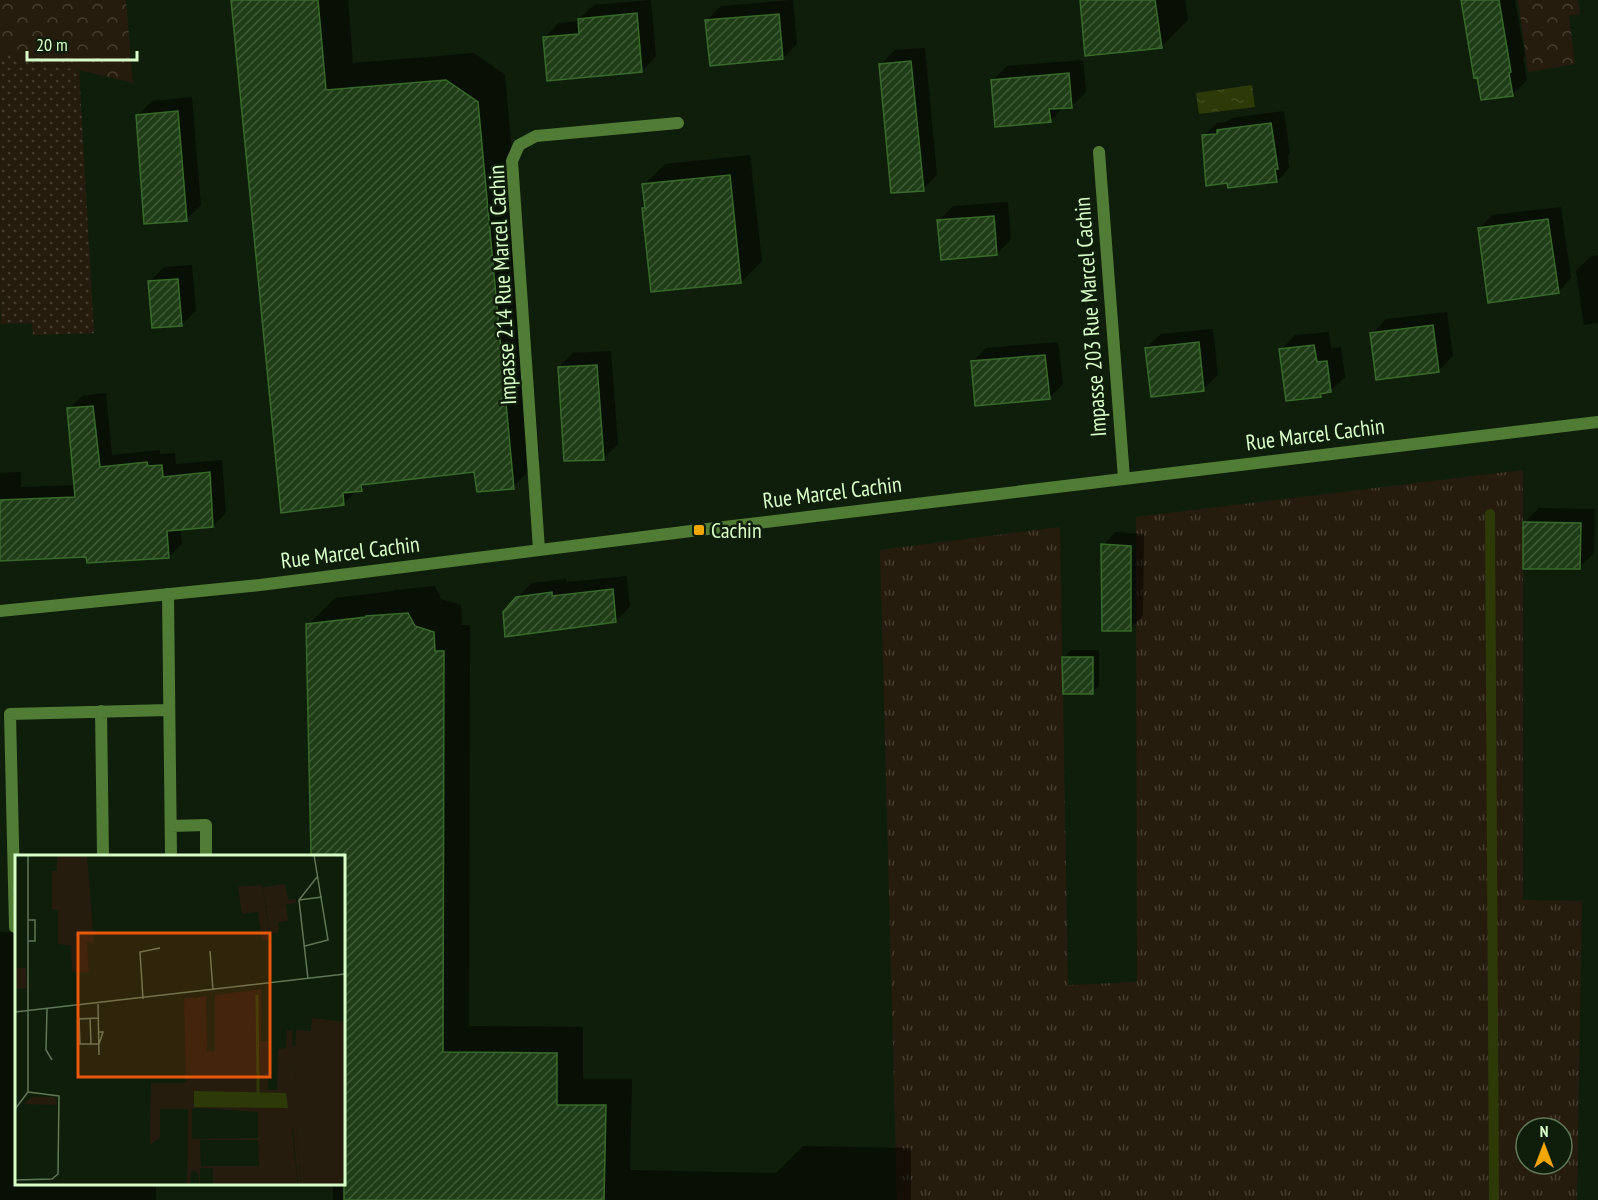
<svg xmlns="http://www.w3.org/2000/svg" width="1598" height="1200" font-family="'PT Sans Narrow',sans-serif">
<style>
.grass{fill:url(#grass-tufts);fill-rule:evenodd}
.forest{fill:url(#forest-crowns)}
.garden{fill:url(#garden-dots)}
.water{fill:url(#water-ripples)}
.shadow{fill:#0007}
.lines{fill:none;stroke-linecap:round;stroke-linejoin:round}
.stream{stroke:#2e3908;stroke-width:10}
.building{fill:url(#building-hatch);stroke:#376a29;stroke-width:1.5}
.service{stroke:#507c35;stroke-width:12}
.minor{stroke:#507c35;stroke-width:12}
.tertiary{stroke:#507c35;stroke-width:12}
.poi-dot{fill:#f2a700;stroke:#0f1d0b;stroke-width:2}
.labels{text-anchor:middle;stroke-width:5;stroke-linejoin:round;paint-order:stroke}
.street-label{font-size:22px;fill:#d7ffc7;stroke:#0f1d0b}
.poi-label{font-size:22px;fill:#d7ffc7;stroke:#0f1d0b;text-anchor:start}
.inset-river{fill:none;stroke:#2e3908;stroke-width:3}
.inset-road{fill:none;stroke:#5f7756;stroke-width:1.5}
.view{fill:#e8590c;fill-opacity:0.15;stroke:#e8590c;stroke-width:3}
.inset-edge{fill:none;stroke:#d7ffc7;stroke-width:3}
</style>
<defs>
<pattern id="grass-tufts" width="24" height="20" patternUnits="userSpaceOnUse" patternTransform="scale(1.5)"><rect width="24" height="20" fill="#261c0e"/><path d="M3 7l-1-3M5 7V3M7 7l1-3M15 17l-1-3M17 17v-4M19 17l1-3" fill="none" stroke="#453e30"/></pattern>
<pattern id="forest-crowns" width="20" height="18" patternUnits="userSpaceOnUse" patternTransform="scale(1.5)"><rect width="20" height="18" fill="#261c0e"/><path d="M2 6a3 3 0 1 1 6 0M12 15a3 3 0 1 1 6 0" fill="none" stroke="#453e30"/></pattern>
<pattern id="garden-dots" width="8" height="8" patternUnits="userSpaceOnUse" patternTransform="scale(1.5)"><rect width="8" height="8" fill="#261c0e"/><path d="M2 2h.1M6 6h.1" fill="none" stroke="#453e30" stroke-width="1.8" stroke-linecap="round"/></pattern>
<pattern id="water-ripples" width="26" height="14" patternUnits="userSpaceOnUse" patternTransform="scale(1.5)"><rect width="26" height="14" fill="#2e3908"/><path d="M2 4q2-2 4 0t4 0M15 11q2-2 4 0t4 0" fill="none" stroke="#424d1f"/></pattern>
<pattern id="building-hatch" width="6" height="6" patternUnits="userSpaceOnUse" patternTransform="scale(1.5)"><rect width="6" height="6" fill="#1f3e17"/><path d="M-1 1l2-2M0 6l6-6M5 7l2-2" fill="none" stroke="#3f5b37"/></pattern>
</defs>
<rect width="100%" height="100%" fill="#0f1d0b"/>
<path class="grass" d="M1523,470V900L1582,901L1577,1200H897L880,550L1060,527L1068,985L1137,982L1136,517ZM1526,1128H1562V1164H1526Z"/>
<path class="forest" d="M0,0H126L133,83L79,70L17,61V53L0,54Z
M1518,0H1578L1580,14L1569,16L1575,64L1528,72Z"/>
<path class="garden" d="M17,53V61L79,70L94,333L33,335L32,323L1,324L0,291V54Z"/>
<path class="water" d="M1252,85L1255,107L1199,114L1196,93Z"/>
<path class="shadow" d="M232,0H348L353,63L474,53L505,75L540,460L513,487L476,471L368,483L361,490H357L343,504Z
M651,0L656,56L642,71L545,37L559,23L580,21L579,19L594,5Z
M793,0L797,44L783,58L707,20L721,6Z
M1081,0H1185L1188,20L1161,47Z
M1462,0H1515L1525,56L1523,58L1527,80L1512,95Z
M925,48L937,175L923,189L880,65L895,50Z
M1083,60L1086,92L1072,106L1064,107L1050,121L992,81L1007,66Z
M192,97L201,205L186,220L137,116L152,101Z
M1284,111L1290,154L1288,156L1289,168L1277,181L1204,136L1217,123L1227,122L1231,118Z
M750,155L762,261L741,282L644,209L646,207L644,185L665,164Z
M1008,202L1011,239L997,254L939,221L953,206Z
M1561,207L1571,278L1558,292L1479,229L1492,215Z
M1598,255V323L1584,325L1576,271L1590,257Z
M192,265L196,311L181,325L150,282L164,267Z
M1447,312L1453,356L1438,371L1372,334L1386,319Z
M1213,329L1218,375L1203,389L1146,348L1161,334Z
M1329,332L1331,348L1341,347L1345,377L1330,391L1323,392L1320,395L1281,350L1295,335Z
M1058,342L1063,384L1049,398L972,362L986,348Z
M611,351L618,444L604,458L559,367L573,353Z
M106,393L112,455L160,450V454L175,453L176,464L222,460L226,513L213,526L180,528L182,544L168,557L88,556L0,559V473L21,472V487L75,485L69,409L82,396Z
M1539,508L1595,509L1594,553L1579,568L1525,522Z
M1116,532L1144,534L1143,616L1130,629L1103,545Z
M627,576L630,606L616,621L517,598L532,583L566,579V582Z
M435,586L441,599L461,605L462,625H470L469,1026L583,1027V1079H632L630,1170L776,1173L803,1146L911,1148V1200H333V1184H344V856H312L308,625L335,598L393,591L395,590Z
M1071,650H1099V686L1092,693L1064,657Z
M0,932L16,933V1184H156V1200H0Z"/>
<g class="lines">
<path class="stream" d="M1490,514L1494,1200"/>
</g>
<path class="building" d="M231,0H318L326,90L446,80L478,102L514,489L477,492L474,472L361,485L362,491L343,493L344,505L281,513Z
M1080,0H1155L1162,48L1085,56Z
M1461,0H1499L1511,72L1509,73L1513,96L1481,100L1477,77L1474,78Z
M637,13L642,72L547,81L543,37L579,34L578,19Z
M779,14L783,59L710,66L705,20Z
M911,61L924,191L891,193L879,64Z
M1069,73L1072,108L1049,109L1051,122L995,127L991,80Z
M178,111L187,221L144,224L136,115Z
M1271,123L1278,169H1275L1277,182L1228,188L1227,183L1206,186L1202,135L1217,134V130Z
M730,175L741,283L651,292L642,208H645L642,184Z
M994,216L997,255L941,260L937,220Z
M1548,219L1559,293L1488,303L1478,228Z
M178,279L182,326L152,328L148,281Z
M1433,325L1439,372L1376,380L1370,333Z
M1199,342L1204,391L1151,397L1145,348Z
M1314,345L1317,362L1327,361L1331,392L1320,394L1321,397L1286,401L1279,349Z
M1045,355L1050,399L975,406L971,361Z
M597,365L604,460L564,461L558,367Z
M93,406L100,467L147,462L148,466L162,465L163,477L210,472L213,527L167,531L169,558L87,563L86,557L0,561V500L75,497L67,408Z
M1523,522L1581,523L1580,569H1523Z
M1101,544L1131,546V631H1102Z
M613,589L616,622L505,637L503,612L516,597L552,592V596Z
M408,613L415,626L434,632L435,651H444L443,1052L557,1053V1105H606L604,1200H344V856H311L306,624L366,617V616Z
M1062,657H1093V694H1063Z"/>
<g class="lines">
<path class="service" d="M168,594L171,856
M101,711L103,856
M171,826L206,825V856
M16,927H15L10,714L169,710"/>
<path class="minor" d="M1099,152L1124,478
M539,549L512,161L519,145L536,136L678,123"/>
<path class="tertiary" d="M0,611L260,585L699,530L1598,422"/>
</g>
<rect class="poi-dot" x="693" y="524" width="12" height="12" rx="3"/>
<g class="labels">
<g class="street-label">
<text transform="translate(502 285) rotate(-93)" y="8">Impasse 214 Rue Marcel Cachin</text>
<text transform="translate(1090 317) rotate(-94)" y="8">Impasse 203 Rue Marcel Cachin</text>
<text transform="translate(1315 434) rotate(-7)" y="8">Rue Marcel Cachin</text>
<text transform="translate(832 492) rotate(-7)" y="8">Rue Marcel Cachin</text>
<text transform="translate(350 552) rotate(-7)" y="8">Rue Marcel Cachin</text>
</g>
<g class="poi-label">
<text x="711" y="538">Cachin</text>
</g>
</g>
<g transform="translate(15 855)">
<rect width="330" height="330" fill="#0f1d0b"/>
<path d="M271,49L273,66L263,67L264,77L255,79L251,52ZM56,85H62L63,117H57ZM0,113H11L12,133L0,134ZM246,134V186H253V235H280L281,175L296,176L297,163L330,167V330H286L280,258L277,277L283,330H198V313H185V330L182,316H176L175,330H172L173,254H145V283L135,290L136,228H171L169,144L191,141L192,196H200V140ZM184,253L243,257V283L177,284V254ZM185,285H243L244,311H186ZM17,242H40L42,250L9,249Z" fill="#261c0e" fill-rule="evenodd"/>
<path d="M42,0H72L79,88L62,84L56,85V91L43,89V55L37,54V16H42ZM247,30L254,76L253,85L247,86L243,57L227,59L223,32Z" fill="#261c0e"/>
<path d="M270,29L273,44H281V48L251,52L248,32ZM62,84L72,86L74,118L63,117ZM272,175H278L277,190L281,191L280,235H262L263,194L271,193ZM277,258H280L286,330H283Z" fill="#261c0e"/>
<path d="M179,236L271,238L273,253L179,252Z" fill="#2e3908"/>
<path class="inset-river" d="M242,140L243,238"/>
<path class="inset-road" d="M284,45L307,42M13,65H20V86H13M290,91L313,85L299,0M195,96L198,135M293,124L284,45L302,22M128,144L125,97L145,93M83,149L84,200M32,154L31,195L37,205M0,157L330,119M75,163L76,189M83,163L64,164L65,189H84L88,177H84M0,254L13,237V0M0,325L37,324L43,319L44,241L13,237"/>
<path class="view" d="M63,78H255V222H63Z"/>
<rect width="330" height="330" class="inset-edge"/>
</g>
<g transform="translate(1544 1146)"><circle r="28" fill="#0f1d0b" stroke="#5f7756" stroke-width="1.5"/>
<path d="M0-4.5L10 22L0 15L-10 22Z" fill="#f2a700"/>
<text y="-9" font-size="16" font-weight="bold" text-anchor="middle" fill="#d7ffc7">N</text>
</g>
<path d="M27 51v9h110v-9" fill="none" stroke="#d7ffc7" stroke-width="3"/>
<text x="36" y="51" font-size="18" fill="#d7ffc7" stroke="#0f1d0b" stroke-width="4.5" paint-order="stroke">20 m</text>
</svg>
